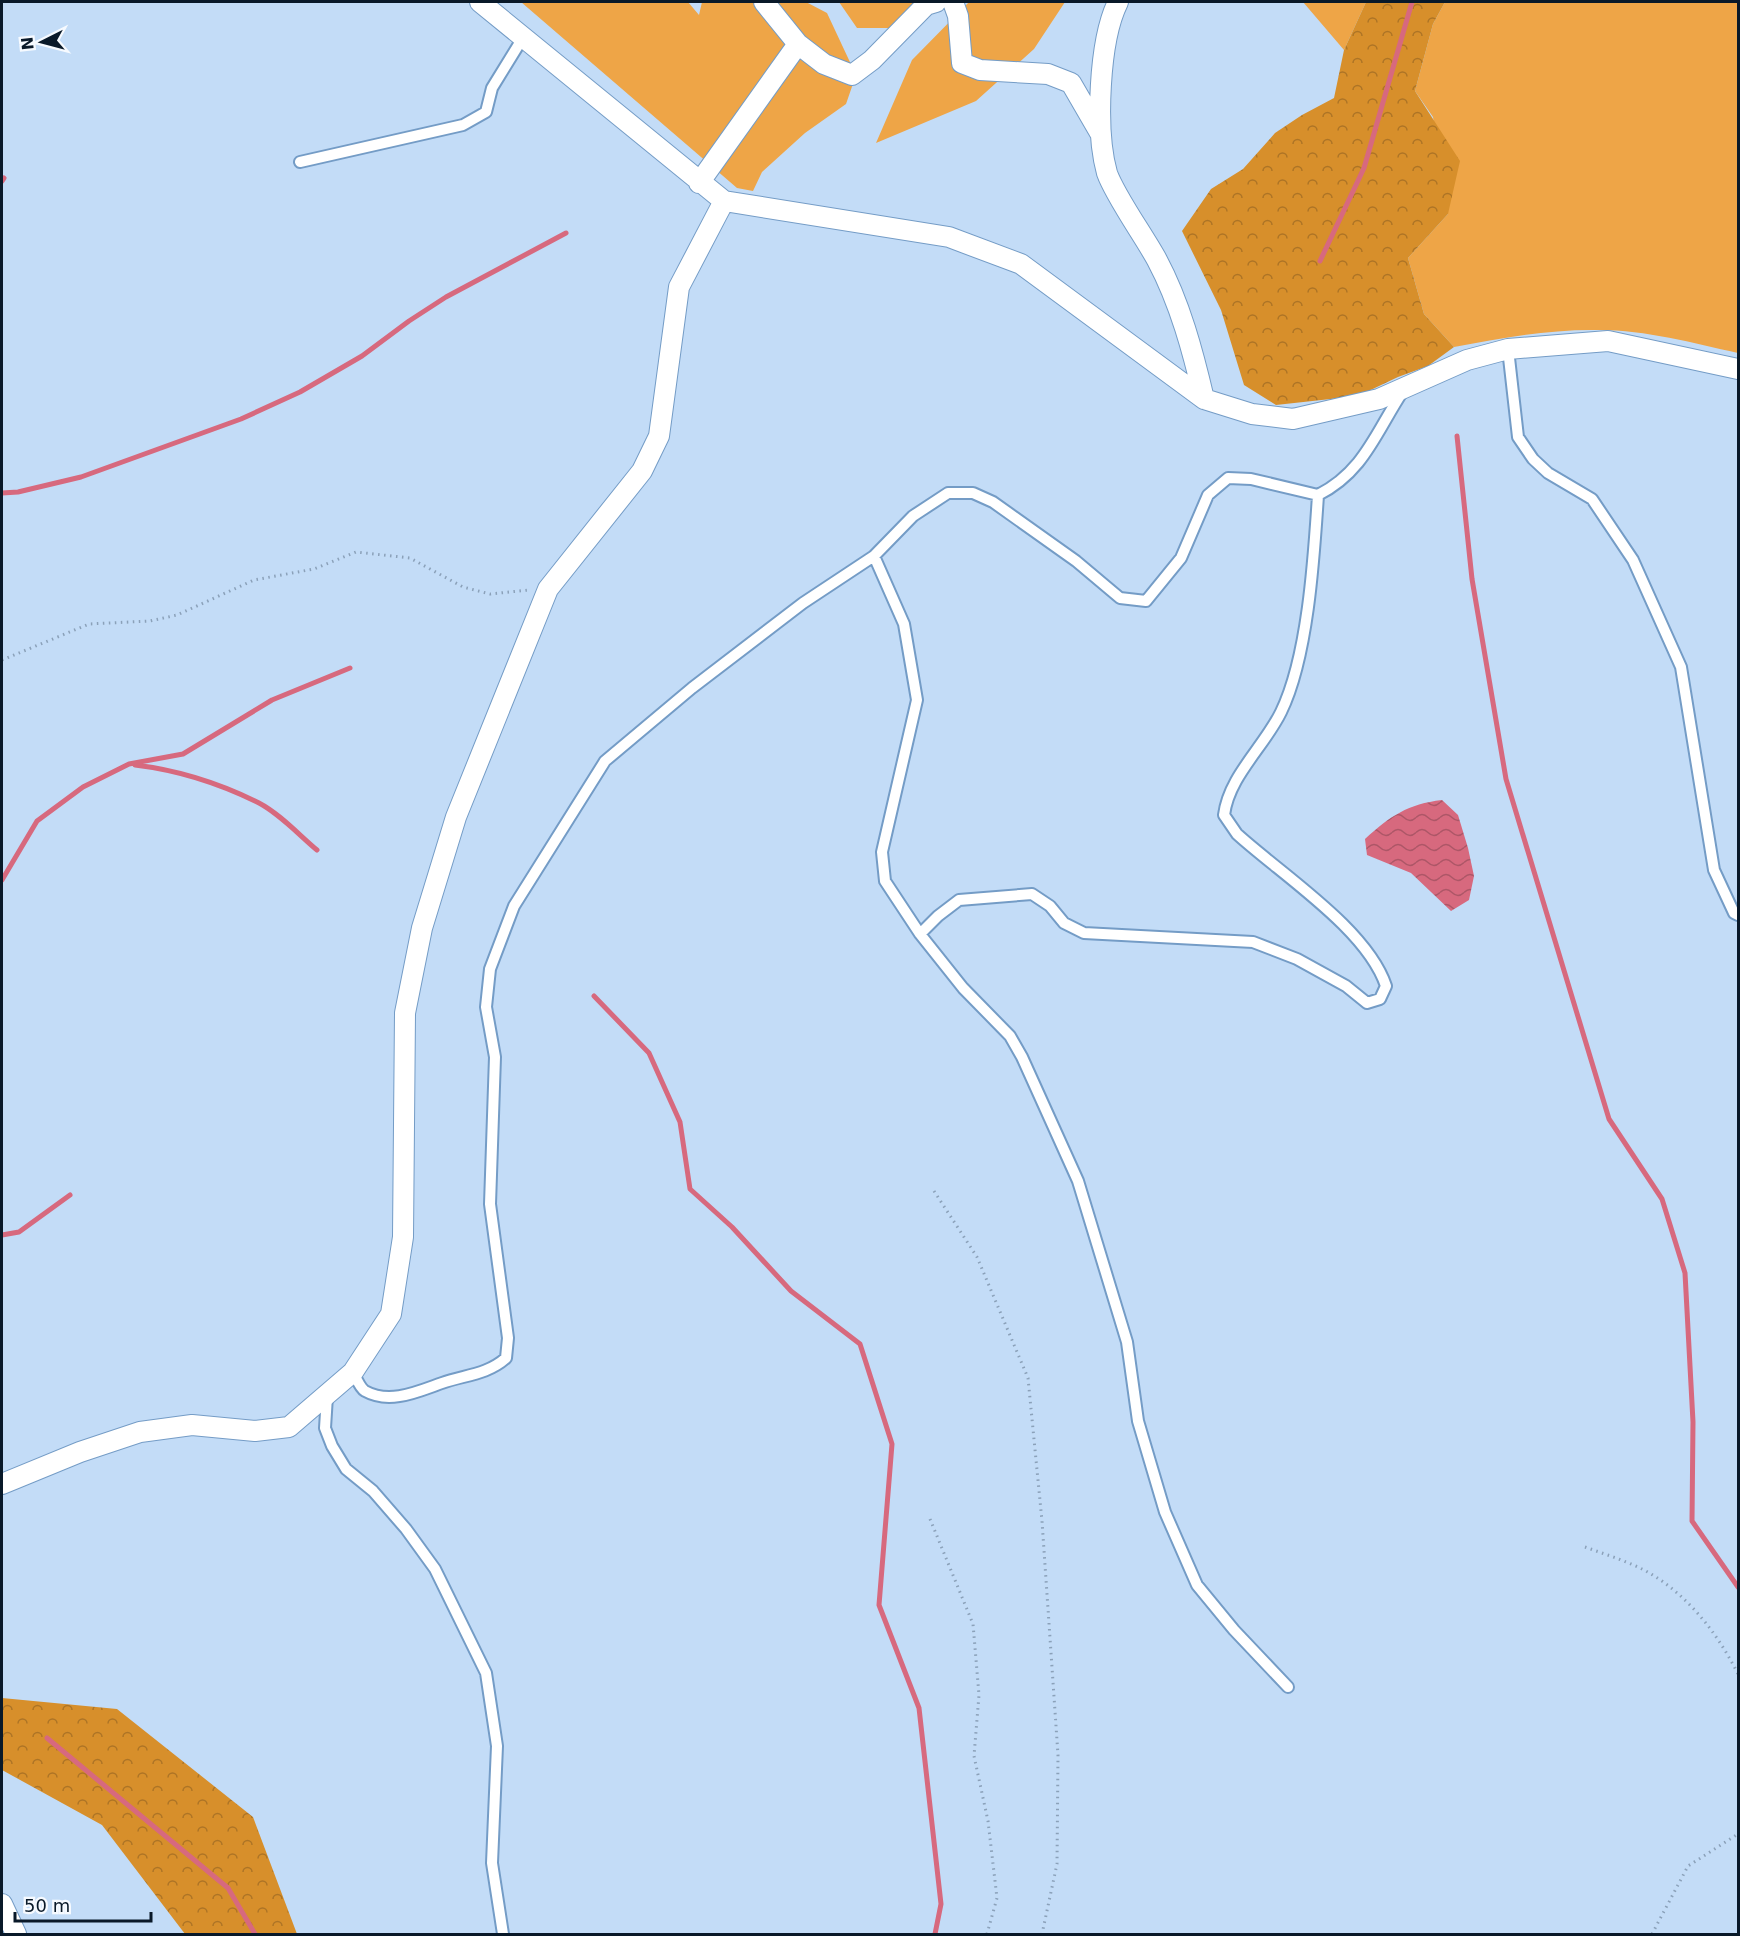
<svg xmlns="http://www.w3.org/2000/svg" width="1740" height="1936" font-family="'DejaVu Sans',sans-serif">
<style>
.green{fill:#eea547}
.forest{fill:url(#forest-crowns)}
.water{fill:url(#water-waves)}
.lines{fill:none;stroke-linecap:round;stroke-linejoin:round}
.stream{stroke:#d7697e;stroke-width:5}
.service-casing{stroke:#749cc6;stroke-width:14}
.minor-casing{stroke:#749cc6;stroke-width:22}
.path{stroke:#8ba1b9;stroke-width:3;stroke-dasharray:1.5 4.5;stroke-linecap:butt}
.service{stroke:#fff;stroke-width:10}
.minor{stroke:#fff;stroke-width:20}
</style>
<defs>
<pattern id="forest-crowns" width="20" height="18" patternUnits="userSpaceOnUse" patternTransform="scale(1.5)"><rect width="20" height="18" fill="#d78f2b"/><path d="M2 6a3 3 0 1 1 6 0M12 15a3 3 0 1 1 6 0" fill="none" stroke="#ad7425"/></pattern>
<pattern id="water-waves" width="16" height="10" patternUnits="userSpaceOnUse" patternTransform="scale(1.5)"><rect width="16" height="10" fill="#d7697e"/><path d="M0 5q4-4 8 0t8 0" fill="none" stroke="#ad5667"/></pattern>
</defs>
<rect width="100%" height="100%" fill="#c3dcf7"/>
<path class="green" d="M521,2H688L699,15L702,2H806L827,13L856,75L846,104L805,133L762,172L753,191L737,188Z
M839,2H916L893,28H857Z
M969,2H1065L1034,49L976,101L876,143L912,60Z
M1303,2H1366L1344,50Z
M1445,2H1738V353C1693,343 1646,330 1599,330C1550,329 1501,338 1454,347L1424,314L1408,258L1448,214L1433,117L1415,91L1433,24Z"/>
<path class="forest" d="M1366,2H1445L1433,24L1415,91L1460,161L1448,214L1408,258L1424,314L1454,347L1428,366L1398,377L1358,396L1276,405L1244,385L1221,310L1182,231L1211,189L1243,169L1275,133L1302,115L1334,98L1344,50Z
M2,1698L117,1709L253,1817L297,1934H185L102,1825L2,1770Z"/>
<path class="water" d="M1442,800L1458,815L1468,848L1474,876L1469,900L1451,911L1411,873L1367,855L1365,839C1390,816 1408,804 1442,800Z"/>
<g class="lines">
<path class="stream" d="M2,181L4,178
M1320,261L1364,168L1412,2
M1457,436L1472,579L1506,779L1609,1119L1662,1199L1685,1273L1693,1422L1692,1521L1738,1587
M2,493L18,492L81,477L241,419L300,392L362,356L409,321L446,297L566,233
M135,765C177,770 221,784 259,803C280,814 299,835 317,850
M2,880L37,821L83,787L129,764L183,754L272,700L350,668
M594,996L649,1053L680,1122L690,1189L732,1227L791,1291L860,1344L892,1444L879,1605L919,1708L941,1904L935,1934
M2,1235L19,1232L70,1195
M47,1738L228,1888L255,1934"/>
<g class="service-casing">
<path id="service" d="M300,162L463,125L486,112L492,88L524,36
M1508,349L1518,437L1533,459L1548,473L1592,499L1633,560L1681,667L1714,870L1734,913L1738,915
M874,556L904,624L917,700L882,852L885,881L920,934L963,988L1010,1036L1022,1057L1078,1181L1127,1342L1138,1421L1165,1512L1197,1585L1234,1630L1288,1687
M920,934L938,916L959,900L1032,894L1050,906L1064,923L1084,933L1253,942L1297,959L1346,986L1367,1003L1380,999L1386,986C1367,929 1282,875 1237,834L1224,815C1229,776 1264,747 1281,712C1308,657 1314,557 1318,495
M353,1372C356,1378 360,1388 365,1391C390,1405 419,1391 442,1383C464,1375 487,1375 506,1358L508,1338L490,1204L495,1057L486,1007L490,969L514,906L605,761L692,688L803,603L874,556L913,516L948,493H973L993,502L1076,561L1120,598L1146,601L1181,558L1208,495L1228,478L1251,479L1318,495C1364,472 1376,432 1403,391
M327,1396L325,1428L332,1446L346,1469L373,1491L406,1529L435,1569L486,1673L497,1746L492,1863L503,1934"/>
</g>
<g class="minor-casing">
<path id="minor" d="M480,2L724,201L949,237L1021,264L1204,399L1252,414L1293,419L1379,399L1467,360L1508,349L1608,341L1738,369
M764,2L798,44L824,64L852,75L872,60L926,5L936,2
M953,2L958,16L962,63L980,70L1048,74L1071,83L1100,133
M1118,2C1099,40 1095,130 1107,173C1115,196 1144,236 1157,260C1180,303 1193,352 1204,399
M699,183L798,44
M2,1484L80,1452L140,1432L192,1425L255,1431L289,1427L353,1372L391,1314L403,1237L405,1013L422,928L456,817L548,589L642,471L659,436L679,287L724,201
M2,1904L16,1934"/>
</g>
<path class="path" d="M2,660L89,624L150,621L177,615L254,580L314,569L356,552L410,558L463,587L490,594L529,590
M934,1191L977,1257L1028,1378L1042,1521L1058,1755L1057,1864L1042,1934
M930,1519L973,1624L979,1695L974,1756L988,1821L997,1898L987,1934
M1585,1547C1604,1554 1624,1560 1642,1569C1685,1591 1717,1632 1738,1674
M1652,1934L1688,1866L1738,1834"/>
<use href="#service" class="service"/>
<use href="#minor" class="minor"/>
</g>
<rect width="1740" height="1936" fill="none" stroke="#091929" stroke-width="6"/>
<g transform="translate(42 42) rotate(264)" stroke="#f6faff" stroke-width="4.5" paint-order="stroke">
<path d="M0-4.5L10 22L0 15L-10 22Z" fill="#091929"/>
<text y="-9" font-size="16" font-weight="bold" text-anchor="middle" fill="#091929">N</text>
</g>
<path d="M15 1912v9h136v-9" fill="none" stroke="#091929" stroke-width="3"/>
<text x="24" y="1912" font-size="18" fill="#091929" stroke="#f6faff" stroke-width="4.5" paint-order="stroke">50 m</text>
</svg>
